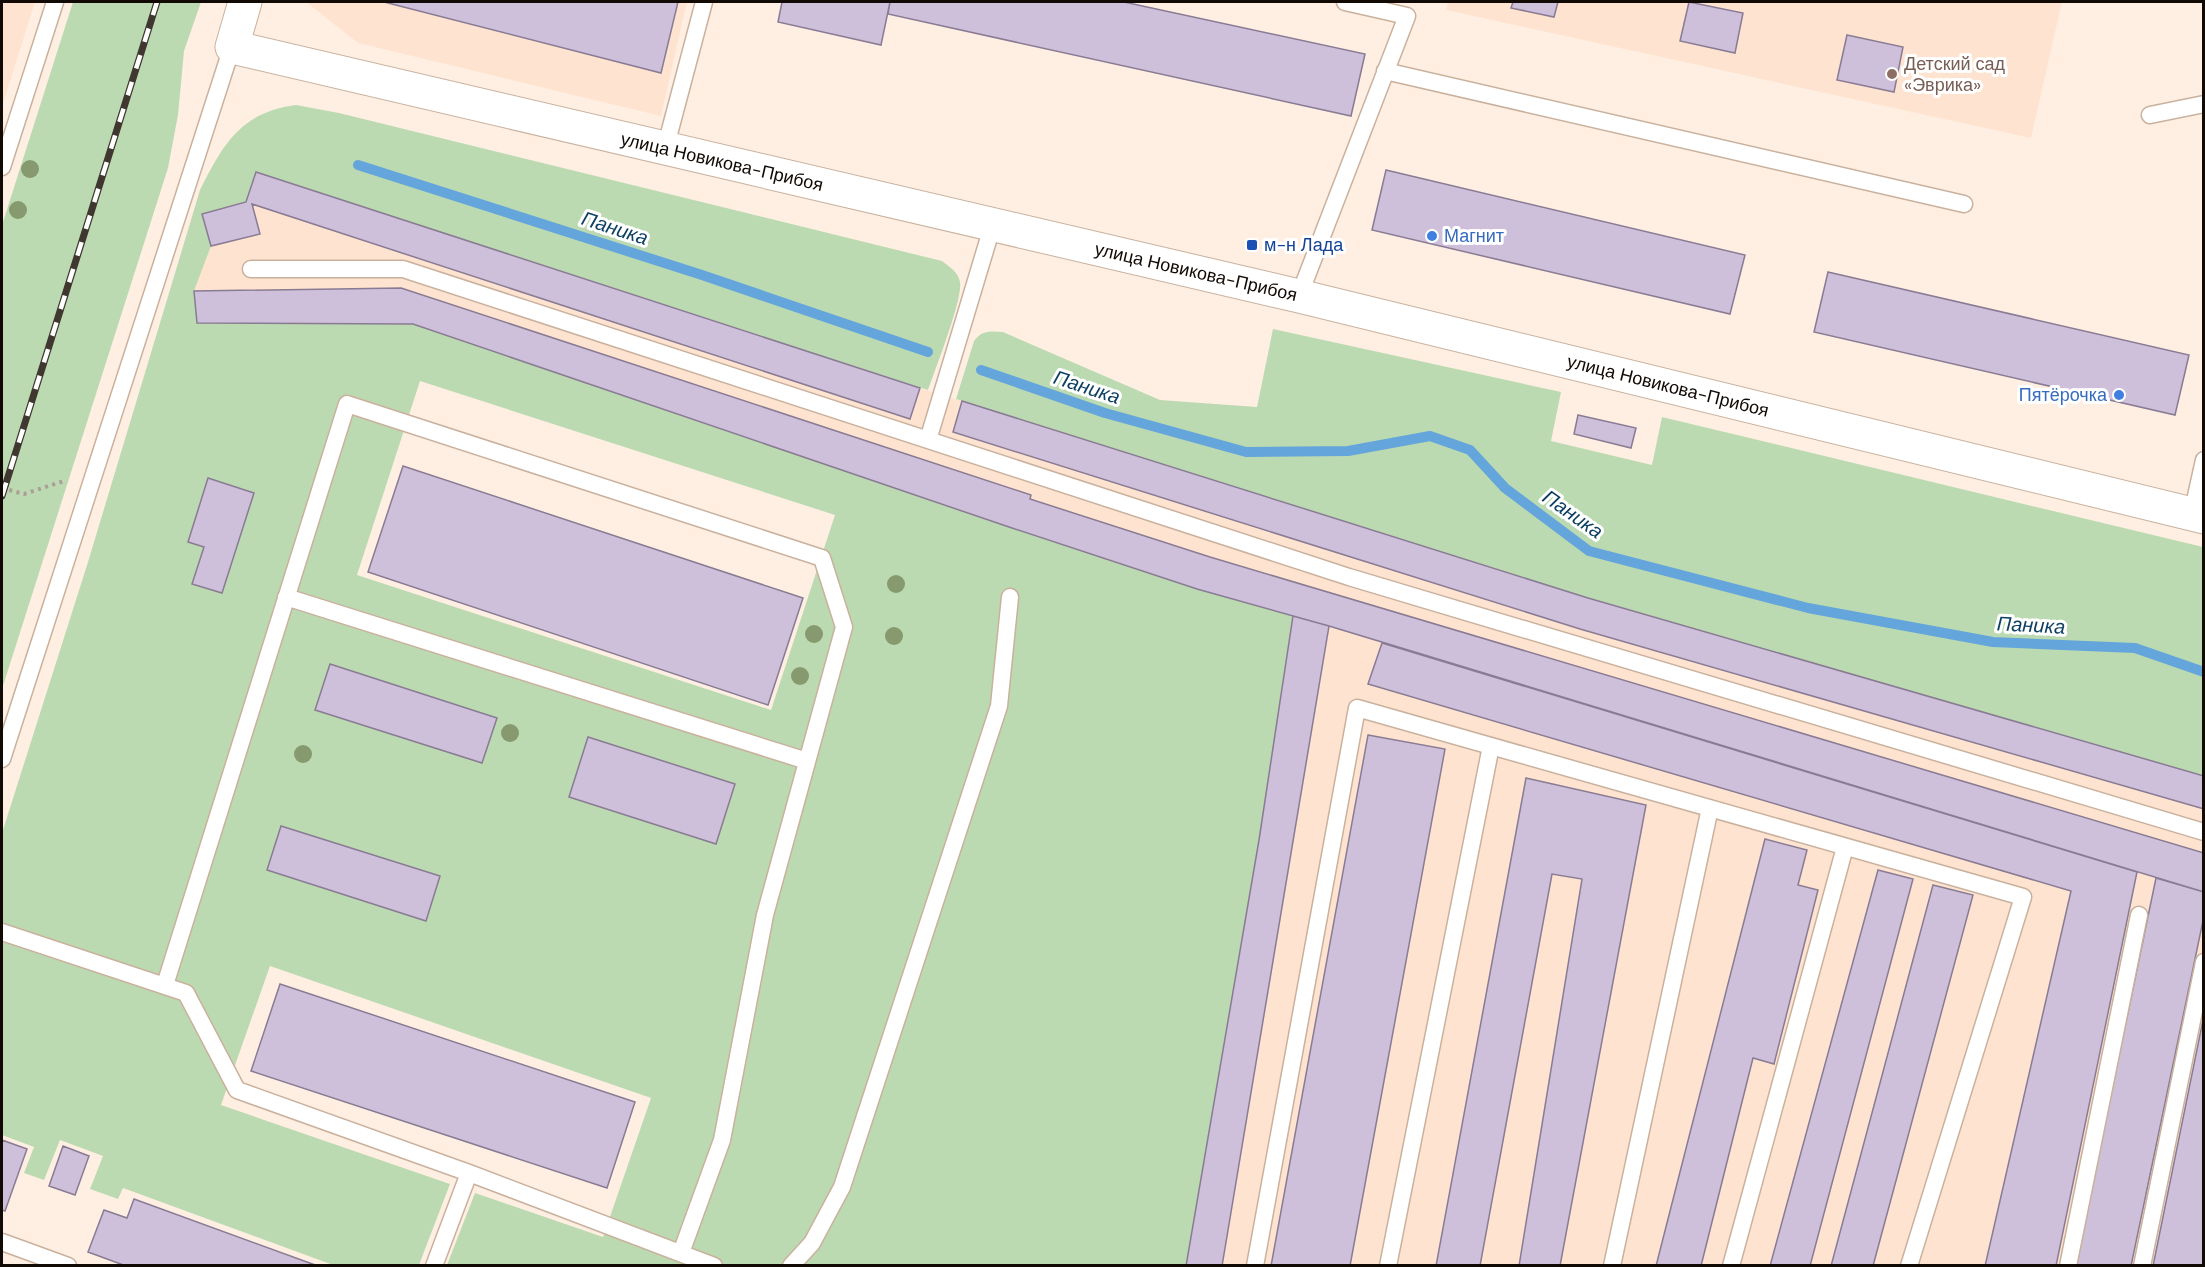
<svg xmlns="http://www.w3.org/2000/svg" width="2205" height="1267" font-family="'DM Sans',sans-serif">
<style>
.built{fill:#fee4d0}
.green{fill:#bcdab1;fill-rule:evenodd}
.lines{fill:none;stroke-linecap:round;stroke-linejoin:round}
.stream{stroke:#64a5dc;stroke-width:10}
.building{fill:#cec0da;stroke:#897b93;stroke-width:1.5}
.lane-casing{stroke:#c9b19d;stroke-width:19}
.secondary-casing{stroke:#c9b19d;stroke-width:35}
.path{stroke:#ab9e95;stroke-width:4;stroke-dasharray:3 4.5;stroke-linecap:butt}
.lane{stroke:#fff;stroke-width:16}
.secondary{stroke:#fff;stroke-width:33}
.rail-casing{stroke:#403730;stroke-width:7}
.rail{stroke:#fff;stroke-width:4.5;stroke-dasharray:14;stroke-linecap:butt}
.tree{fill:#87996e}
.education-dot{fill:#8d6e63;stroke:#fff;stroke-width:2}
.shop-dot{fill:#3f7fe0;stroke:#fff;stroke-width:2}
.transit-dot{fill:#1a4fb4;stroke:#fff;stroke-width:2}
.labels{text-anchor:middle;stroke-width:6;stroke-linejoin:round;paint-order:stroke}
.education-label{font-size:18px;fill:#785e54;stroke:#fff;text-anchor:start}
.street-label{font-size:18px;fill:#110904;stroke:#fff}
.shop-label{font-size:18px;fill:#366cbe;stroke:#fff;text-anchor:start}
.transit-label{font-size:18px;fill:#164399;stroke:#fff;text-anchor:start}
.water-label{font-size:20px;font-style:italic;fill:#0e4064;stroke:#fff}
</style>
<rect width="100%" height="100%" fill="#ffefe3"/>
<path class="built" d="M2,2H35L2,107Z
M306,2H687L661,116L358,43Z
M1448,2H2062L2031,138L1446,10Z
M256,172L920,388L1588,598L2203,776V1265H1186L1259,840L1197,589L1009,527L413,324L197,323L194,291L211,246L202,214L246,202Z"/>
<path class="green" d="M73,2H201L184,51L178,115L168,168L2,689V225Z
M296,105L339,113L942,261C950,267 958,272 960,282C963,299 935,370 928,390L256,172L246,202L202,214L211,246L194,291L197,323L413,324L1009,527L1197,589L1293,616L1259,840L1186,1265H447L475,1193L603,1237L651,1098L270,966L221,1105L450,1184L419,1265H333L123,1188L118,1199L90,1189L103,1156L60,1140L44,1180L24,1173L34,1147L2,1135V833L88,562L200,190C223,144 241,112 296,105ZM420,381L835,515L771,710L357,575Z
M1273,329L1561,392L1551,441L1652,465L1662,417L2203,547V776L1588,598L956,399L974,341C982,330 990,331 1003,332L1160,400L1257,407Z"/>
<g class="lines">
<path class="stream" d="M358,165L702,275L928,352
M981,370L1105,413L1246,452L1348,451L1430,436L1470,450L1505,488L1589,551L1808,608L1993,642L2135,648L2204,672"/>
</g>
<path class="building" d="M384,2H678L661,73Z
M782,2H890L881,45L778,22Z
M890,2H1124L1365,54L1351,116L888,14Z
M1513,2H1558L1554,17L1511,8Z
M1689,2L1743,13L1735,53L1680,41Z
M1847,35L1903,47L1894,92L1837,80Z
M1386,170L1745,255L1730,314L1372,230Z
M256,172L920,388L910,419L252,204L260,234L211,246L202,214L246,202Z
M1828,272L2189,355L2175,415L1814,332Z
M401,288L1031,495L1030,499L1210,557L2204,853V892L1329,626L1197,589L1009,527L413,324L197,323L194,291Z
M962,401L1588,598L2204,776V809L1580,629L953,432Z
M1578,415L1636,428L1631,448L1574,434Z
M403,466L803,598L768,705L368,572Z
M208,478L254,493L222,593L192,584L204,547L188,542Z
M1293,616L1329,626L1222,1266H1186L1259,840Z
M1382,643L2137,872L2056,1266H1985L2071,891L1368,684Z
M330,664L497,718L482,763L315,710Z
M1368,735L1445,749L1350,1266H1271Z
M588,737L735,784L716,844L569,797Z
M1526,778L1646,805L1560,1266H1519L1582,879L1552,874L1480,1266H1436Z
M281,826L440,876L426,921L267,870Z
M1765,839L1807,850L1798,885L1818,890L1774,1064L1753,1058L1701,1266H1656Z
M1878,870L1913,879L1810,1266H1770Z
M2156,878L2204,892V916L2131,1266H2075Z
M1933,885L1973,895L1873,1266H1831Z
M280,984L635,1102L607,1188L251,1071Z
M2204,1015V1266H2153Z
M2,1140L27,1149L5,1211L2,1210Z
M63,1146L89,1156L75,1195L49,1186Z
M134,1199L318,1266H126L88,1252L104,1210L127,1218Z"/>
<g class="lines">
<g class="lane-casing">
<path id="lane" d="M1385,71L1964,204
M2150,115L2204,104
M665,149L704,2
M2,167L55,2
M251,269H403L1349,577L2204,832
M1299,296L1407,16L1345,2
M928,440L993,224
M2192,514L2204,460
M286,597L807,761
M2,759L232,47
M2,932L186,993L237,1090L469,1173L714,1266
M165,985L347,404L822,558L844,627L765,915L722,1140L681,1253
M2,1242L68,1266
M434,1266L469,1173
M791,1266L812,1243L842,1187L999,706L1010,597
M1255,1266L1357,708L2023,897L1909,1266
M1388,1266L1491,746
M1612,1266L1710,808
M1731,1266L1845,847
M2068,1266L2139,915
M2142,1266L2204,962"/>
</g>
<g class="secondary-casing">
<path id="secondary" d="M245,2L232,47L1299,296L2204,517"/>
</g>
<path class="path" d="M2,488L24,494L64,481"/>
<use href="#lane" class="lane"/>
<use href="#secondary" class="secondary"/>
<g class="rail-casing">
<path id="rail" d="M2,496L157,2"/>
</g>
<use href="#rail" class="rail"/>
</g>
<g class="tree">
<circle cx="30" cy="169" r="9"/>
<circle cx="18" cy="210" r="9"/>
<circle cx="896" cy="584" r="9"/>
<circle cx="814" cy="634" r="9"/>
<circle cx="894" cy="636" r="9"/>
<circle cx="800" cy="676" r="9"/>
<circle cx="510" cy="733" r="9"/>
<circle cx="303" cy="754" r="9"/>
</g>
<circle class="education-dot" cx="1892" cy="74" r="6"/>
<g class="shop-dot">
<circle cx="1432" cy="236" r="6"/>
<circle cx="2119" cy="395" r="6"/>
</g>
<rect class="transit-dot" x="1246" y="239" width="12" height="12" rx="3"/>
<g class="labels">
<g class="education-label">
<text x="1904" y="70">Детский сад<tspan x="1904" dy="21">«Эврика»</tspan></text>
</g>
<g class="street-label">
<text transform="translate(722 162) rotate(13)" y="6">улица Новикова-Прибоя</text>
<text transform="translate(1196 272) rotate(13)" y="6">улица Новикова-Прибоя</text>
<text transform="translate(1668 386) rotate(14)" y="6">улица Новикова-Прибоя</text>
</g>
<g class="shop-label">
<text x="1444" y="242">Магнит</text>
<text x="2107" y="401" text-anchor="end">Пятёрочка</text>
</g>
<g class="transit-label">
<text x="1264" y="251">м-н Лада</text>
</g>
<g class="water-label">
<text transform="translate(615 228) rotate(18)" y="7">Паника</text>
<text transform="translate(1087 387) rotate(18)" y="7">Паника</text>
<text transform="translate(1573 514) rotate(35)" y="7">Паника</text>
<text transform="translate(2031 625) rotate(3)" y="7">Паника</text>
</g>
</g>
<rect width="2205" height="1267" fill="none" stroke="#110904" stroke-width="6"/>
</svg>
